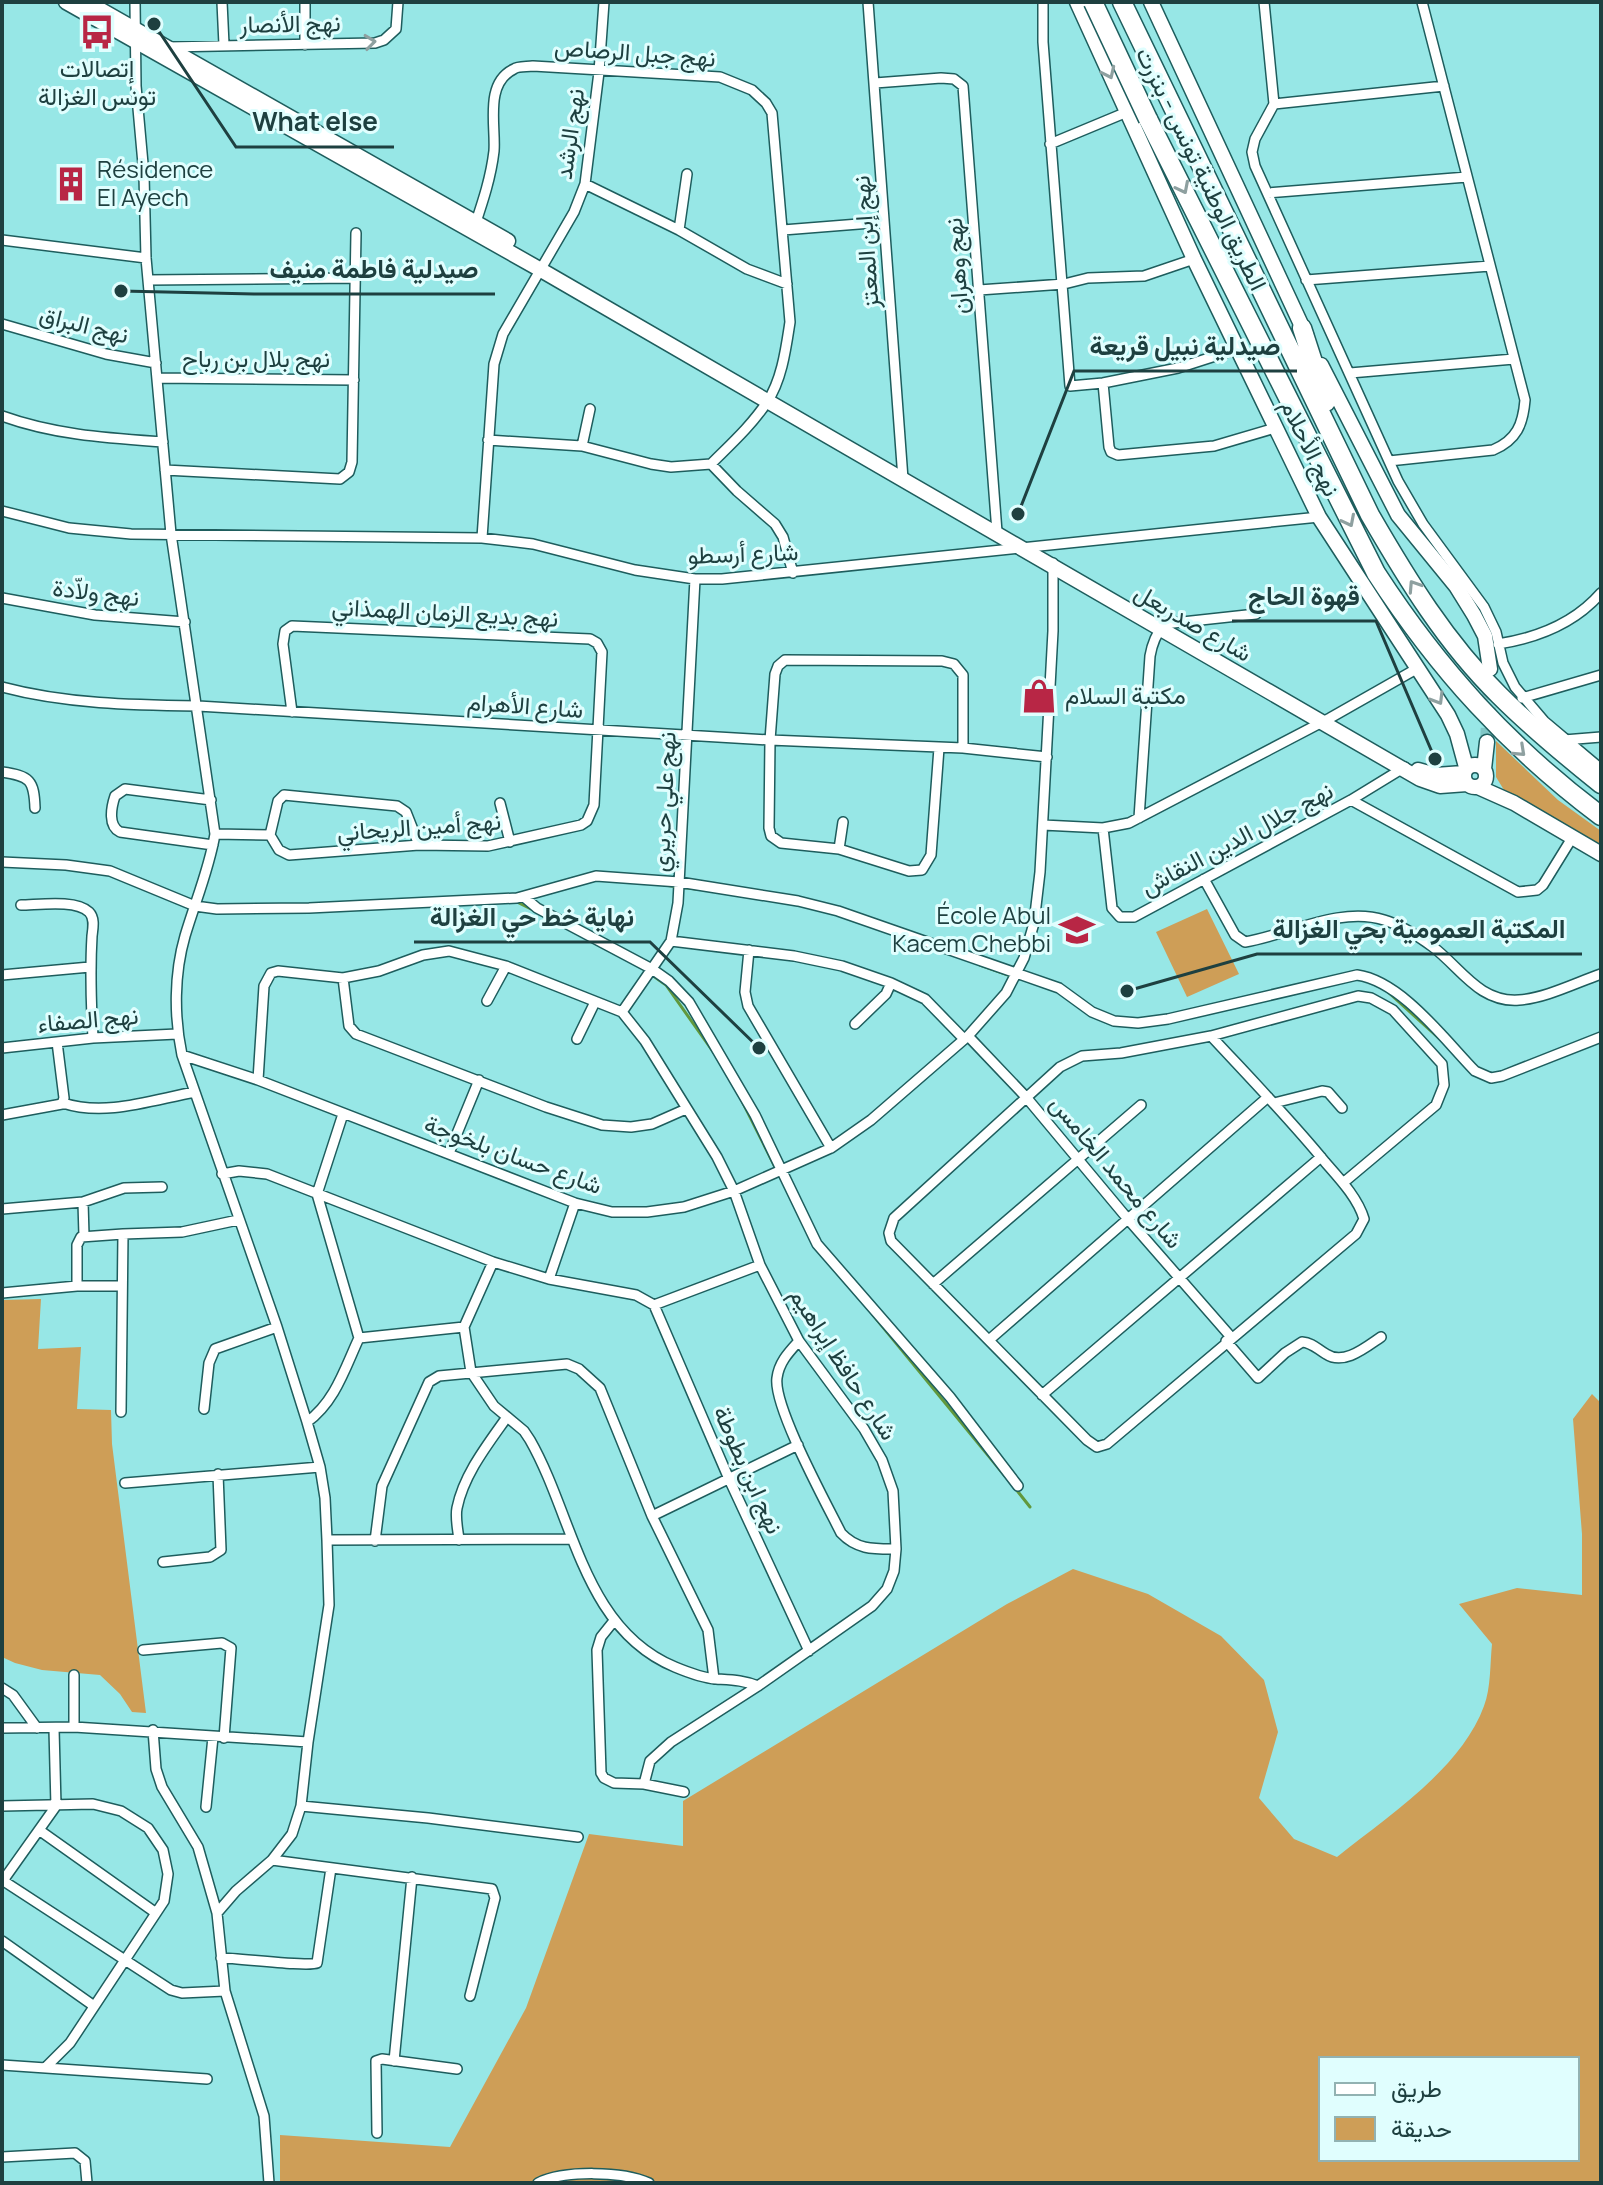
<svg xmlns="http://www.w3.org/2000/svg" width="1603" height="2185" font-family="Manrope,Vazirmatn,sans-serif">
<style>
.green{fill:#ce9e57;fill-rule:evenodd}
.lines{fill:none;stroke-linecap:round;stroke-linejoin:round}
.stream{stroke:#61983d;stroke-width:3}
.secondary-tunnel{stroke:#7fc6c5;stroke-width:14;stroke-dasharray:14 7;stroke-linecap:butt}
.street-casing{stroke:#1e5d5d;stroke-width:12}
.secondary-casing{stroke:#1e5d5d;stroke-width:17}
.highway-casing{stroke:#1e5d5d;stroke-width:21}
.street{stroke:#fff;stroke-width:9}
.secondary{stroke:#fff;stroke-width:14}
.highway{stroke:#fff;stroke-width:18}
.highway-bridge-casing{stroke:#1e5d5d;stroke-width:21;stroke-linecap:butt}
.highway-bridge{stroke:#fff;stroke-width:18}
.oneway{stroke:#8ea0a0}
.labels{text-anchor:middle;stroke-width:6;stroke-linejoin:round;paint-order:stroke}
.street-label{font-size:24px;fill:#1e4040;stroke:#e0fefe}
.poi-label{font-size:24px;fill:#1e4040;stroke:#e0fefe;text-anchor:start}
.leader{fill:none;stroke:#1e4040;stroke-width:3}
.callout-dot{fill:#1e4040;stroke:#e0fefe;stroke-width:3}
.callout-label{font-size:26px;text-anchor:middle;font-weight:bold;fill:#1e4040;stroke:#e0fefe;stroke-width:6;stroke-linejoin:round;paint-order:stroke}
</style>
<rect width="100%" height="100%" fill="#97e7e6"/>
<path class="green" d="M1496,741L1558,800L1601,831V846L1504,790L1496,777Z
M1207,909L1239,974L1187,997L1156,932Z
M41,1299L38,1349L81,1347L77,1409L111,1410L112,1444L146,1713L132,1712L120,1694L100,1675L42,1670L15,1663L2,1657V1300Z
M1592,1394L1601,1403V2183H280V2135L450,2147L526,2008L589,1834L683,1846V1801L1007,1604L1073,1569L1148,1594L1221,1636L1264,1680L1278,1732L1259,1798L1294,1839L1337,1857C1388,1816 1461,1769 1484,1706C1491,1688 1490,1663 1492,1644L1459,1604L1517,1588L1582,1595V1534L1573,1419ZM1321,2059H1577V2159H1321Z"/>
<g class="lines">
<path class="stream" d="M664,885L696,889
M515,901L533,910
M980,965L1011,976
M652,975L666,985L714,1053
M1388,992L1442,1041
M742,1101L776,1169
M873,1315L1005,1476
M1015,1488L1030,1507"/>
<path class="secondary-tunnel" d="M1487,742L1490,682"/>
<g class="street-casing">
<path id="street" d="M135,2L136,86L144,175L146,258L171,534L215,834C209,870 195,902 185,936C174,974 174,1017 182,1055L277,1327L307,1422L320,1467L325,1498L327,1540L329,1605L308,1742L301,1806L292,1834L272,1860L236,1891L217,1913L225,1991L264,2116L269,2183
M222,2L224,45
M305,2V45
M868,2L903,479
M1043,2V42L1070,386L1103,383L1178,368L1237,349
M1264,2L1274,104L1255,139L1252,152L1255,166L1398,481L1423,524L1484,607L1496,632L1503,663L1515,687L1544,721L1601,769
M168,47L375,43L384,40L396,29L398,2
M875,83L941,78L954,79L963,86L997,532
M1274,104L1444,86
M1050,144L1127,112
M585,184L679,230L747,269L787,284
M1268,193L1467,177
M475,225C483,201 491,177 494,151C496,126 484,83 514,69C518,66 527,67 533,66L720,77L752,90L766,103L772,113L790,322C786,348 782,380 767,402C752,425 731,444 711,464L671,467L651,464L582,446L488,440
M679,230L687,174
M783,230L884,222
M2,240L146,258
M148,280L354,278
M1306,280L1490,266
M979,290L1064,284L1088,278L1144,276L1194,259
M2,324L106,354L156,363
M1350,373L1514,359
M158,378L354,380
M1103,383L1109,447L1111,452L1118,455L1214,446L1275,428
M2,416C55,435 107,438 163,442
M582,446L590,409
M1389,461L1493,450C1517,440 1523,424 1525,400L1422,2
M711,464L737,491L775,524L783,537L793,573
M165,470L340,479L349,472L352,462L356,233
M2,511L69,528L131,534L482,538L533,544L635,570L695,579H722L1319,517
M482,538L494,364L503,334L574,212L585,184L599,72L604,2
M2,598L95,615L185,622
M1498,644C1537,638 1574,624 1601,593
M2,687C66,704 132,705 198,706L770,740L963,748L1047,757
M1522,698L1601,675
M1564,740L1601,737
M939,748L931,855L922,870L909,871L839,849L781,843L771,836L769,828L770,740L775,674L778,666L785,660L942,661L954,664L963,675V748
M2,772C30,776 34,780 35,808
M211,800L125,789L115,796C111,808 108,826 120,832L213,845
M1351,800L1518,892L1537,890L1543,885L1572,838
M500,803L510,842
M1139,818L1150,656C1152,644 1156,634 1164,624L1256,614
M1043,825L1103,828L1129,823L1330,718L1418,668
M1103,828L1112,908L1120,917H1134L1351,800L1405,767
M215,834L270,835L279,850L289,855L419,845L488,846L581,825L587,821L594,805L602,652L597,643L590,639L292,626L285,631L283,644L292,712
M270,835L278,801L284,795L397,806L406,812L419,845
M839,849L843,822
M2,862L66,865L110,871L195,906L217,909L309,908L517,898L596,876L679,882L798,901L838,911L1059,988L1092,1012L1114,1021L1138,1023L1168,1019L1357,975C1401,981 1444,1039 1475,1071L1491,1078L1502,1076L1601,1037
M1204,879L1235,935L1245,942C1288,935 1340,906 1384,920C1401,925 1418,936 1433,947C1460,967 1479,1003 1519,1000C1546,998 1575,983 1601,974
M524,897L537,908L652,969L669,981L689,1002L755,1115L817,1244L950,1397L1018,1486
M21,905C37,905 76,899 89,912C95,918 93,928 92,936C90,970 91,1003 93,1038
M671,941L794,956L842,966L891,983L925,999L964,1039
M749,950L745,992L748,1006L831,1148
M2,975L90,967
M343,978L349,1026L356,1034L546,1107L602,1125L631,1127L652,1124L686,1109
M487,1001L506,966
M622,1012L671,941L678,903L695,579
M855,1024L886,994L891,983
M968,1036L1026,1097L1127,1218L1231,1337
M1211,1036C1250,1078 1289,1118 1325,1162C1339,1178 1358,1198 1364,1219L1356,1234L1107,1444L1097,1447L1087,1440L891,1241L889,1233L894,1218L1060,1067L1082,1056L1121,1053L1211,1036L1358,996L1371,998L1393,1010L1442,1064L1444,1085L1436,1105L1343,1183
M577,1039L595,1002
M2,1048L93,1038L177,1034
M182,1055L258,1080L575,1203L612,1212H647L684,1207L734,1191L831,1148L871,1120L968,1036L1006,993L1024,958L1034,923L1040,872L1053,631V563
M258,1080L264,986L271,973L278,971L343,978L379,971L423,955L449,951L506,966L622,1012L645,1041L717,1157L734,1191L760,1265L799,1341L864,1429L882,1460L893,1491L896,1549L894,1571L887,1589L872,1606L758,1686C743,1680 732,1680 716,1679C703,1678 687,1672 675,1667C583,1629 574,1517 530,1440L524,1431L494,1406L471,1372L464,1327L493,1262
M63,1103C105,1117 152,1100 195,1092
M1274,1103L1322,1091L1328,1092L1342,1108
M2,1115L62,1104L64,1098L57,1042
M449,1153L479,1080
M222,1174L239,1171L267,1174L493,1262L549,1279L636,1295L654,1305L760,1265
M83,1202L124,1188L162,1187
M2,1209L83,1202L84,1236
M549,1279L575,1203
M933,1284L1141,1105
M77,1286V1245L81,1237L123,1234
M2,1293L77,1286H122
M654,1305L729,1479L809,1651
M359,1338L464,1327
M989,1340L1268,1097
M799,1341C789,1352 779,1362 777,1378C773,1406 826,1503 841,1533C857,1550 874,1549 896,1549
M1226,1341L1258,1378L1285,1353L1302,1342C1313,1343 1317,1349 1326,1354C1344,1366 1366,1347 1381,1337
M1042,1395L1321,1157
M204,1409L209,1363L215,1349L277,1327
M121,1412L123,1234L182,1232L238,1220
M307,1422C335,1402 345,1368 359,1338L317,1194L343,1114
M125,1483L320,1467
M652,1516L798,1445
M327,1540L571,1539
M459,1540C458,1530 455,1518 457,1508C464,1474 488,1444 507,1417
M375,1541L382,1486L429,1382L439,1376L567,1364L579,1369L600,1388L652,1516L708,1630L714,1679
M163,1562L210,1557L221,1550L218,1474
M613,1622L601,1637L597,1650L601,1773L604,1778L614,1783L644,1784L684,1792
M143,1650L222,1643L231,1648L224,1738
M74,1675V1727
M2,1688L13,1695L37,1728
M2,1728L74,1727L308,1742
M153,1730L156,1769L162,1787L198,1847L217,1913
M644,1784L650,1761L671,1742L758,1686
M2,1806L93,1804L121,1811L148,1828L163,1850L168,1874L164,1901L70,2043L45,2068
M301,1806L428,1818L578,1837
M206,1807L213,1737
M39,1830L156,1913
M272,1860L492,1889L495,1898L470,1996
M2,1880L171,1990L182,1993L225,1991
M2,1882L56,1806L54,1729
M2,1941L94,2006
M221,1958C238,1958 308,1967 317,1963L331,1868
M394,2061L412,1877
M2,2065L207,2079
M377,2133L376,2061L382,2059L457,2069
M2,2157L75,2153L85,2161L87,2183
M538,2183C564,2170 623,2171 649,2183"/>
</g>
<g class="secondary-casing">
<path id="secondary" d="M66,2L541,270L1420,779L1440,786L1467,784
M87,2L508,241
M1077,2L1194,259L1319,517L1448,715L1457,734L1466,767
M1151,2L1306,335
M1321,365L1398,515L1456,586L1474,615L1485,636L1490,669
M1464 776a11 11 0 1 1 22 0a11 11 0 1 1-22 0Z
M1484,769L1487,742
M1418,770L1436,775L1463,773
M1478,787L1514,803L1601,854"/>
</g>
<g class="highway-casing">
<path id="highway" d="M1122,2L1370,515C1407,579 1446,643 1499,695C1531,727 1566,756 1601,784
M1148,119L1376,573C1439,670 1509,747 1601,816
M1302,328L1326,402"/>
</g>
<use href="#street" class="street"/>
<use href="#secondary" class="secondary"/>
<use href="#highway" class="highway"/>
<g class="highway-bridge-casing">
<path id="highway-bridge" d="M1093,2L1148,119"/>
</g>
<use href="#highway-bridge" class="highway-bridge"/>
</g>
<defs><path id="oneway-chevron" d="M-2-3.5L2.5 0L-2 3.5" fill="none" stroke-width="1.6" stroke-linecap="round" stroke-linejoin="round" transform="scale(2)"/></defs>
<g class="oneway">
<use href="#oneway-chevron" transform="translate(370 42) rotate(-7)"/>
<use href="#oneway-chevron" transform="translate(1109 73) rotate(65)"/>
<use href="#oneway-chevron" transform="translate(1183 188) rotate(63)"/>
<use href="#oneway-chevron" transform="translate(1349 521) rotate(63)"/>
<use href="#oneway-chevron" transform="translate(1414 586) rotate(-123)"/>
<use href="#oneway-chevron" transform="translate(1438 699) rotate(59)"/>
<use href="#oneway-chevron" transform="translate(1520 751) rotate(43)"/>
</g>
<defs>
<g id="bus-bare" transform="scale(2.76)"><path d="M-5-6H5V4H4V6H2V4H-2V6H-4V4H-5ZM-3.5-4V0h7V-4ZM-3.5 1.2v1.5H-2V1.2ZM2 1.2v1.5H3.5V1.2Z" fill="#b82645" stroke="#e0fefe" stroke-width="2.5" paint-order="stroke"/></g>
<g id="building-bare" transform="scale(2.76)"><path d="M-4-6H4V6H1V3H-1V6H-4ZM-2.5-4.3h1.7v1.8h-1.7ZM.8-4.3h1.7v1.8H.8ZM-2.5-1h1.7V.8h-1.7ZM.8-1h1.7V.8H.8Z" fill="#b82645" stroke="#e0fefe" stroke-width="2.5" paint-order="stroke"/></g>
<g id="shop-bare" transform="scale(2.76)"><path d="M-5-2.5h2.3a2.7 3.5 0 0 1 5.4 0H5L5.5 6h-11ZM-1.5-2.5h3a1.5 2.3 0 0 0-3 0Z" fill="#b82645" stroke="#e0fefe" stroke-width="2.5" paint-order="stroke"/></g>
<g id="school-bare" transform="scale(2.76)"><path d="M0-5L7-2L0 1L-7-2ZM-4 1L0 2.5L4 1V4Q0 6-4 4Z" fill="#b82645" stroke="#e0fefe" stroke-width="2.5" paint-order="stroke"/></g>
</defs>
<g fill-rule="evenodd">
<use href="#bus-bare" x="97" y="32"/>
<use href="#building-bare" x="71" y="184"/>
<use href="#shop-bare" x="1039" y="696"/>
<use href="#school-bare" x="1077" y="930"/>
</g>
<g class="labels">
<g class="street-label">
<text transform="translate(290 24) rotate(-1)" y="8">نهج الأنصار</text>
<text transform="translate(635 53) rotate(4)" y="8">نهج جبل الرصاص</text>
<text transform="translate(570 134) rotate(-82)" y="8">نهج الرشد</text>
<text transform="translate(1201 169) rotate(64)" y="8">الطريق الوطنية تونس - بنزرت</text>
<text transform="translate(866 242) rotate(-94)" y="8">نهج إبن المعتز</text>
<text transform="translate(957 266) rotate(-94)" y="8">نهج وهران</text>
<text transform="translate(84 325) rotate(14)" y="8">نهج البراق</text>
<text x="256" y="367">نهج بلال بن رباح</text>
<text transform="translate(1310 448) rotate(64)" y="8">نهج الأحلام</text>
<text transform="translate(743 554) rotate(-2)" y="8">شارع أرسطو</text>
<text transform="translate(96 593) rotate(7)" y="8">نهج ولاّدة</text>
<text transform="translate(445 613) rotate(3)" y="8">نهج بديع الزمان الهمذاني</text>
<text transform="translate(1193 623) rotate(30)" y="8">شارع صدربعل</text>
<text transform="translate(525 706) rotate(4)" y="8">شارع الأهرام</text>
<text transform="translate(664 802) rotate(-87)" y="8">نهج علي حريري</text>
<text transform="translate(419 827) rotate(-4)" y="8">نهج أمين الريحاني</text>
<text transform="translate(1237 839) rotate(-28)" y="8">نهج جلال الدين النقاش</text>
<text transform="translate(88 1020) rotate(-5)" y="8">نهج الصفاء</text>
<text transform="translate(513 1155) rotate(20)" y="8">شارع حسان بلخوجة</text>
<text transform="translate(1116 1172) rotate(50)" y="8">شارع محمد الخامس</text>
<text transform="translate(843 1364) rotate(57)" y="8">شارع حافظ إبراهيم</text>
<text transform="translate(748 1470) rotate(66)" y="8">نهج ابن بطوطة</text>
</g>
<g class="poi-label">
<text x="97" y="77" text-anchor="middle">إتصالات<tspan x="97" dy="28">تونس الغزالة</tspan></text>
<text x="97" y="178">Résidence<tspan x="97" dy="28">El Ayech</tspan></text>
<text x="1065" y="704">مكتبة السلام</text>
<text x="1051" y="924" text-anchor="end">École Abul<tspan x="1051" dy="28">Kacem Chebbi</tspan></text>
</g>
</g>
<path class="leader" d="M154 24L236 147H394M121 291L254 294H495M1018 514L1074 371H1297M1435 759L1376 621H1232M759 1048L650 942H414M1127 991L1257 954H1582"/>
<g class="callout-dot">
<circle cx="154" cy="24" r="8"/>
<circle cx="121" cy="291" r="8"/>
<circle cx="1018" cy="514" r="8"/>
<circle cx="1435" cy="759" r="8"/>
<circle cx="759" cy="1048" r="8"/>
<circle cx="1127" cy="991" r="8"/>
</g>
<g class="callout-label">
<text x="315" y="131">What else</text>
<text x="374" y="278">صيدلية فاطمة منيف</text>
<text x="1185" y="355">صيدلية نبيل قريعة</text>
<text x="1304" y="605">قهوة الحاج</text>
<text x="532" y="926">نهاية خط حي الغزالة</text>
<text x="1419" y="938">المكتبة العمومية بحي الغزالة</text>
</g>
<rect width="1603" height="2185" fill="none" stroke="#1e4040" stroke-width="8"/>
<rect x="1319" y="2057" width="260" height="104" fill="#e0fefe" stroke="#92b2b2" stroke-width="2"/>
<rect x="1335" y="2083" width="40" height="12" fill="#ffffff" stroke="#92b2b2" stroke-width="2"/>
<text x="1391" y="2097" font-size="24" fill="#1e4040">طريق</text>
<rect x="1335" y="2117" width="40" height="24" fill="#ce9e57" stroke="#92b2b2" stroke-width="2"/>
<text x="1391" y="2137" font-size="24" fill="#1e4040">حديقة</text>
</svg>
